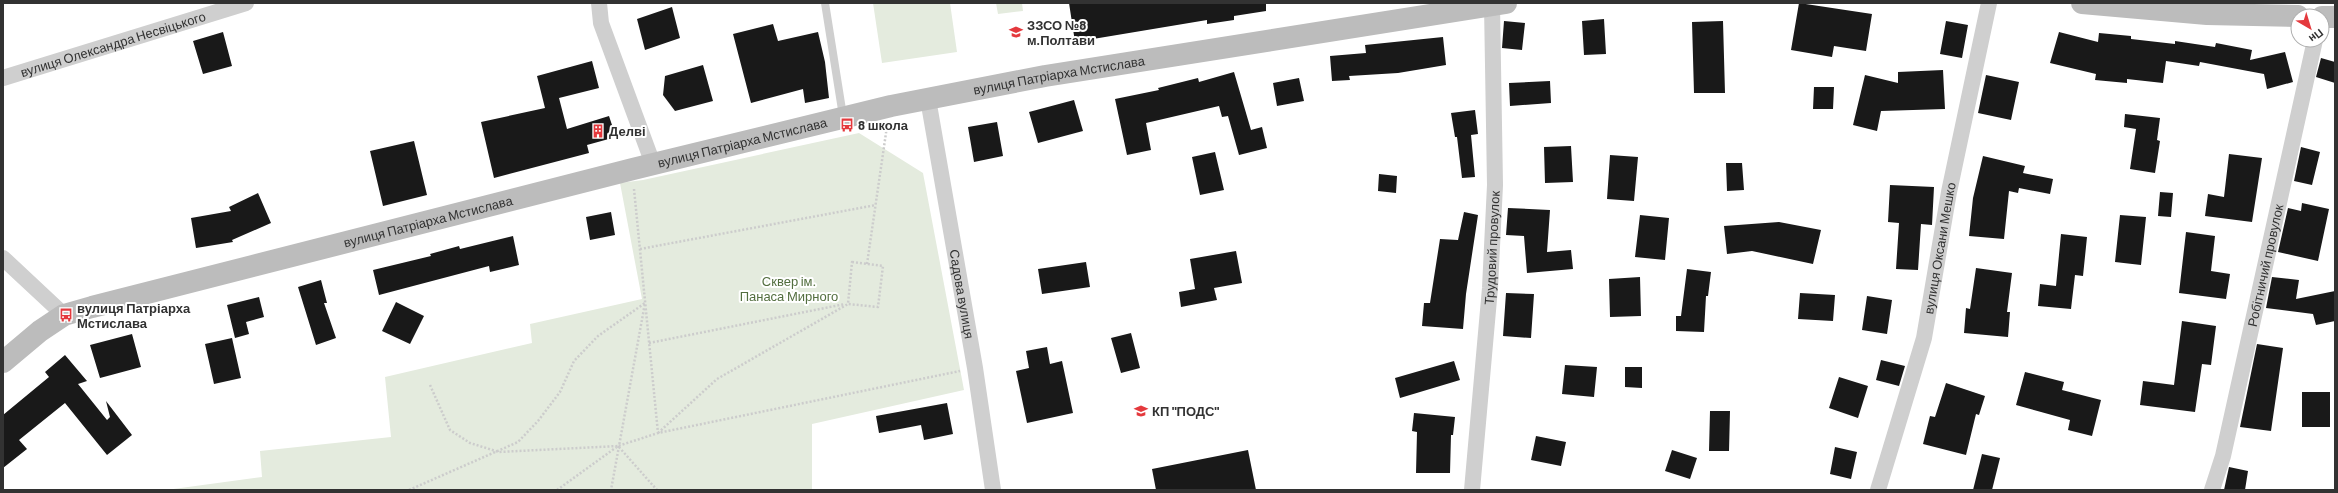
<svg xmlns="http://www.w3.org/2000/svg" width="2338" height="493" font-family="Barlow,sans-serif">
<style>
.green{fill:#e4ebde}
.building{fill:#191919}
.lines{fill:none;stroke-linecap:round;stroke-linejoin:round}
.path{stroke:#ccc;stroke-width:2.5;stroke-dasharray:2 2;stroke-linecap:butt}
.service{stroke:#cfcfcf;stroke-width:8}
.minor{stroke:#cfcfcf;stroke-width:16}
.secondary{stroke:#bcbcbc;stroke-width:22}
.labels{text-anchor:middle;stroke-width:4;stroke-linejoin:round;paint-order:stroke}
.poi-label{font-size:13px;font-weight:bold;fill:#323232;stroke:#fff;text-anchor:start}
.street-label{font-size:13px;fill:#323232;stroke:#fff}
.park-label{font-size:13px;fill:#536e3f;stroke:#fff}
</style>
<rect width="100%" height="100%" fill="#fff"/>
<path class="green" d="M873,3H950L957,52L882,63Z
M996,3H1022L1023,11L998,14Z
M859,133L923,173L964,390L812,424V490H166L262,477L260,451L391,437L385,377L532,343L530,324L642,299L620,183L643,180Z"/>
<path class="building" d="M1069,3H1266V11L1234,16V20L1207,24V20L1075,42Z
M1799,3L1872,14L1866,51L1834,46L1832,57L1791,50Z
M672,7L680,38L645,50L637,19Z
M1604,19L1606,54L1584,55L1582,21Z
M1504,21L1525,23L1522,50L1502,48Z
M1723,21L1725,93H1694L1692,22Z
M1946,21L1968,25L1962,58L1940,54Z
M773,24L778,41L818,32L825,62L829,98L805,103L803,89L751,103L733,34Z
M223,32L232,66L203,74L193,41Z
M2059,32L2098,42L2099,33L2131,36V39L2175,44V41L2215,47L2216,43L2252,50L2250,60L2285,52L2293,82L2267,89L2264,74L2200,62L2199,66L2166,61L2163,83L2127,79V83L2095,80L2096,74L2050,63Z
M1443,37L1446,65L1398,73L1349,76L1350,80L1332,81L1330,56L1366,53L1365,45Z
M2321,58L2335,62V83L2316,77Z
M592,61L599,88L559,98L567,129L609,116L616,137L587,145L589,153L494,178L481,122L545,108L537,76Z
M703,65L713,101L675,111L663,95L665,76Z
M1943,70L1945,109L1881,111L1877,131L1853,125L1865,75L1898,83V72Z
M1234,72L1251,130L1262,127L1267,148L1239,155L1228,116L1222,117L1219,106L1146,123L1151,150L1127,155L1115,99L1159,90L1158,88L1198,78L1199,82Z
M1986,75L2019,82L2011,120L1978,113Z
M1299,78L1304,101L1277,106L1273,83Z
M1550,81L1551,103L1510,106L1509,83Z
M1814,87H1834L1833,109H1813Z
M1074,100L1083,131L1038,143L1029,112Z
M1475,110L1478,134L1471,135L1475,177L1462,178L1457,137H1455L1451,113Z
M2125,114L2160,118L2157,140L2160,141L2155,173L2130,169L2136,129L2124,127Z
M997,122L1003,156L974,162L968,127Z
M414,141L427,195L383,206L370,151Z
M1571,146L1573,182L1545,183L1544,147Z
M2301,147L2320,152L2312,185L2294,181Z
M1215,152L1224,190L1200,195L1192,157Z
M2229,154L2262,158L2252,222L2205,216L2208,194L2224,197Z
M1610,155L1638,157L1634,201L1607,199Z
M1983,156L2025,166L2023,173L2053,179L2050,194L2019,188L2018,193L2009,191L2004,239L1969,236L1973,198Z
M1726,163H1742L1744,190L1727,191Z
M1379,174L1397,176L1396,193L1378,191Z
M1890,185L1934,187L1932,225L1921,224L1918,270L1896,269L1899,223L1888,222Z
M2160,192L2173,193L2171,217L2158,216Z
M258,193L271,223L232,240L233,242L196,248L191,218L231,211L229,207Z
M2302,203L2329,209L2318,261L2278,252L2288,208L2301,211Z
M1508,208L1550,210L1547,252L1571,250L1573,269L1527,273L1524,236L1506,235Z
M611,212L615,235L590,240L586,217Z
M1464,212L1478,215L1466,294L1463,329L1422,326L1424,303H1430L1440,239L1458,240Z
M1640,215L1669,218L1665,260L1635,257Z
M2120,215L2146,217L2141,265L2115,262Z
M1779,222L1821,230L1813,264L1752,251L1727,254L1724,226Z
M2186,232L2215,236L2211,271L2230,274L2226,299L2179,293Z
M2061,234L2087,237L2083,276L2075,275L2071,309L2038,306L2040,284L2056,286Z
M513,236L519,265L490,272L489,266L379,295L373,270L431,256L430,254L459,246L460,249Z
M1236,251L1242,283L1214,288L1217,300L1181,307L1179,292L1195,289L1190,259Z
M1086,262L1090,287L1042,294L1038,269Z
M1976,268L2012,273L2007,312H2010L2008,337L1964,333L1966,308L1970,309Z
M1687,269L1711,272L1708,296H1706L1704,332L1676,331V316H1681Z
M1640,277L1641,316L1610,317L1609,279Z
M2272,277L2299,280L2296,299L2335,291V321L2316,325L2313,314L2266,308Z
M321,280L327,303H324L336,338L316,345L298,287Z
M1506,293L1534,294L1531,338L1503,336Z
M1800,293L1835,295L1833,321L1798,319Z
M1867,296L1892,300L1887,334L1862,330Z
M259,297L264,317L246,322L249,334L235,338L227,305Z
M396,302L424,316L410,344L382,331Z
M2182,321L2216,326L2211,365L2202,364L2195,412L2140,405L2143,381L2174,385Z
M1131,333L1140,368L1121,373L1111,338Z
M132,334L141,367L100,378L90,345Z
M232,338L241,378L214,384L205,344Z
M2257,344L2283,348L2271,431L2240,427Z
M1047,347L1050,364L1062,361L1073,413L1027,423L1016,371L1029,368L1026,351Z
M65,355L87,381L78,384L107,420L110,417L106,401L132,435L107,455L65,403L19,440L27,449L3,468V415L49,377L45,372Z
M1881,360L1905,366L1899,386L1876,380Z
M1454,361L1460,380L1400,398L1395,378Z
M1565,365L1597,367L1594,397L1562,394Z
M1625,367H1642V388L1625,387Z
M2025,372L2064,382L2062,390L2101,400L2092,436L2068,430L2070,420L2016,405Z
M1839,377L1868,386L1858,418L1829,408Z
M1946,383L1985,396L1979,415L1976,414L1966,455L1923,444L1930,416L1935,417Z
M2302,392H2330V427H2302Z
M947,403L953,434L924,440L921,425L879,433L876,416Z
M1710,411H1730L1729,451H1709Z
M1414,413L1455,417L1453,435H1451L1450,473H1416L1417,432L1412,431Z
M1536,436L1566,442L1561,466L1531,460Z
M1835,447L1857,452L1851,479L1830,474Z
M1248,450L1256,490H1156L1152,469Z
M1672,450L1697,458L1690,479L1665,471Z
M1982,454L2000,458L1992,490H1973Z
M2229,467L2248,471L2245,490H2224Z"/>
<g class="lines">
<path class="path" d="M634,189L658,433
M640,249L876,205
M852,262L883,266L878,307L848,304Z
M867,264L887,126
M649,343L845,304
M430,385L450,430L470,443L499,452L618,446L657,490
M658,433L717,379L848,304
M409,490L518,442L538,421L560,392L574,361L598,336L645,303L611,490
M557,490L618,446L658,433L960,371"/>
<path class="service" d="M825,3L843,116"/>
<g class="minor">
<path d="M599,3L601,23L653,164"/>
<path id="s1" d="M3,78L246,3"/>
<path id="s2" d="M928,99L975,368L993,490"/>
<path d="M3,258L64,315"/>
<path id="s3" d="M1472,490L1490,288L1495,185L1492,5"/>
<path id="s4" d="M1878,490L1924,338L1949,192L1989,3"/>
<path id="s5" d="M2212,490L2223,456L2315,40"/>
</g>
<g class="secondary">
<path d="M2082,3L2207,14L2298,16"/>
<path d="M2322,17H2335"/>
<path id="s6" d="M3,362L40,331L64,315L92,307L633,169L891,106L1045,76L1506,3"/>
</g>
</g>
<defs>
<g id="school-bare" transform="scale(1.08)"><path d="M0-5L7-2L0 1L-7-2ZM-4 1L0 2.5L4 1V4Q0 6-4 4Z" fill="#e4393d" stroke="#fff" stroke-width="2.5" paint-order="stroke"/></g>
<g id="bus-bare" transform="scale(1.08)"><path d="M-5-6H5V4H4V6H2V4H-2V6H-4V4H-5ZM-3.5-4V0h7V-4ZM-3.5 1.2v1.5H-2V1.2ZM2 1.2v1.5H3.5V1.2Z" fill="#e4393d" stroke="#fff" stroke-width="2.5" paint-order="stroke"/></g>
<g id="building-bare" transform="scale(1.08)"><path d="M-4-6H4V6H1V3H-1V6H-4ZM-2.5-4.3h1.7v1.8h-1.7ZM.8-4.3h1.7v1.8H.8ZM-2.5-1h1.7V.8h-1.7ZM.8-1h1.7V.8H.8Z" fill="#e4393d" stroke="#fff" stroke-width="2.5" paint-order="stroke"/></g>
</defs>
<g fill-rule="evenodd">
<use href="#school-bare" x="1016" y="32"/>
<use href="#bus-bare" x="847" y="125"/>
<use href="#building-bare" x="598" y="131"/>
<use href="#bus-bare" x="66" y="315"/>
<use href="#school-bare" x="1141" y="411"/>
</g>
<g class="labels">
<g class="poi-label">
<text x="1027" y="30">ЗЗСО №8<tspan x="1027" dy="15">м.Полтави</tspan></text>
<text x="858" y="130">8 школа</text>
<text x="609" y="136">Делві</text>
<text x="77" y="313">вулиця Патріарха<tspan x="77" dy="15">Мстислава</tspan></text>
<text x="1152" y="416">КП "ПОДС"</text>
</g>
<g class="street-label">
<text dy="5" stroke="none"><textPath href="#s1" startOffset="115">вулиця Олександра Несвіцького</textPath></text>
<text dy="5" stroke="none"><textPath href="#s6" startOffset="1101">вулиця Патріарха Мстислава</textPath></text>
<text dy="5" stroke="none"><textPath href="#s6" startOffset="777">вулиця Патріарха Мстислава</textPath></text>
<text dy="5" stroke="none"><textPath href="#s6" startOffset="453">вулиця Патріарха Мстислава</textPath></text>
<text dy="5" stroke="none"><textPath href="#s3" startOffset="243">Трудовий провулок</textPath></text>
<text dy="5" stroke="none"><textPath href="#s4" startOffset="250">вулиця Оксани Мешко</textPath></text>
<text dy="5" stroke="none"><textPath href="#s5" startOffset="231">Робітничий провулок</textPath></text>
<text dy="5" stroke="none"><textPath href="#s2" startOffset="198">Садова вулиця</textPath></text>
</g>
<g class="park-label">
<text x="789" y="286">Сквер ім.<tspan x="789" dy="15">Панаса Мирного</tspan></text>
</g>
</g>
<rect width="2338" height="493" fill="none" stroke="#323232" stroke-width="8"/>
<g transform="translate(2310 28) rotate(142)"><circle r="19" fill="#ffffff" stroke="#adadad"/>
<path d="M0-3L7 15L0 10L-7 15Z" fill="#e4393d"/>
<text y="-6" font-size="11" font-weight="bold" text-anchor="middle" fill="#323232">Пн</text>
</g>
</svg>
